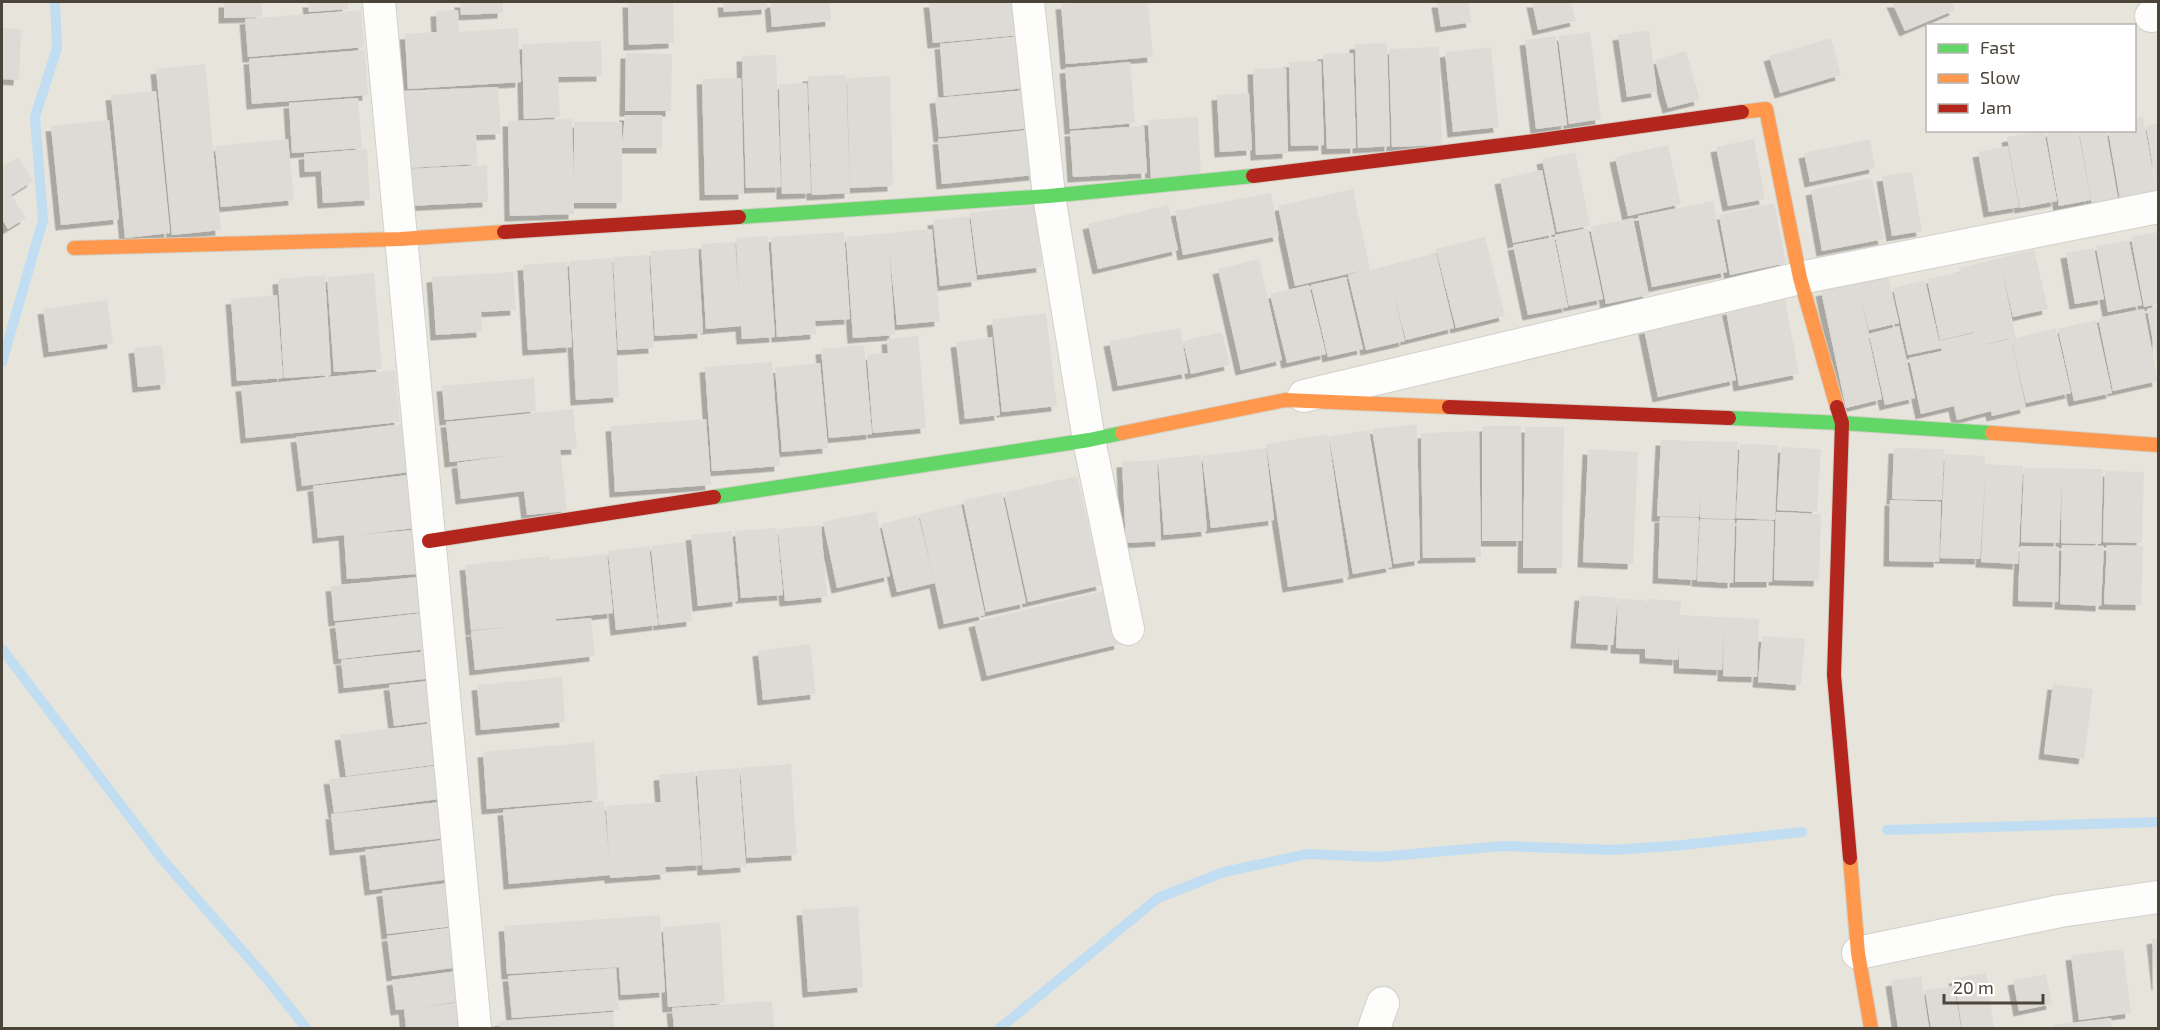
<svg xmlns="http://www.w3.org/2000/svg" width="2160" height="1030" font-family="'Exo 2',sans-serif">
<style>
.residential{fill:#e7e4dc;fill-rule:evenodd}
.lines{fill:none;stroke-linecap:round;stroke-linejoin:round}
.stream{stroke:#c0ddf1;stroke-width:10}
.building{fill:#dedbd6;filter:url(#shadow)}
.street-casing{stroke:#d2d0cb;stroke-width:34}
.fast-casing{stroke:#d3cfc5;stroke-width:16}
.slow-casing{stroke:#d3cfc5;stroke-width:16}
.jam-casing{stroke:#d3cfc5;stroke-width:16}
.street{stroke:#fdfdfc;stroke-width:32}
.fast{stroke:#63d668;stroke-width:14}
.slow{stroke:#ff974d;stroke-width:14}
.jam{stroke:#b3261e;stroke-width:14}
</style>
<defs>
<filter id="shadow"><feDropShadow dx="-5.5" dy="5.5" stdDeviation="0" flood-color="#0004"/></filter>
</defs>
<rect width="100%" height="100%" fill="#f4f2ee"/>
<path class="residential" d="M2,2H2158V1028H2ZM1928,26H2134V130H1928Z"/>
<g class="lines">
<path class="stream" d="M2,362L43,220L35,117L57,48L55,2
M2,649L162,859L267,979L306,1028
M1887,830L2158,822
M1000,1028L1158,898L1224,872L1307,854L1378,857L1503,846L1614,850L1683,845L1802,832"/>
</g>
<path class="building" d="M224,2H262V17L224,18Z
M308,2H348V9L309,12Z
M460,2H503V13L461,15Z
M628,2H673L674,43L629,45Z
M723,2H767V9L724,12Z
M770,2H830L831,21L772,27Z
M929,2H1018L1020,35L933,43Z
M1087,2H1148L1153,57L1066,64L1061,4Z
M1437,2H1468L1472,22L1441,27Z
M1532,2H1571L1576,21L1538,30Z
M1892,2H1952L1955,10L1905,31Z
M361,10L364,47L248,57L245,19Z
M458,10L459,32L518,28L521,82L408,89L405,34L437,32L436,11Z
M2,28L21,29L19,80L2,79Z
M1649,30L1657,92L1627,97L1618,35Z
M1590,32L1601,119L1569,124L1558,36Z
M1022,36L1026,88L944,96L940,44Z
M1556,36L1567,125L1536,129L1525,40Z
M1831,38L1841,75L1780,93L1769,56Z
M601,41L602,76L558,77L560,117L524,119L522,44Z
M1387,43L1390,146L1358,148L1355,44Z
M1439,47L1442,145L1392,147L1389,49Z
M1491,47L1499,127L1453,132L1445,52Z
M365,50L368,95L252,104L249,59Z
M1686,51L1700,100L1668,108L1655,60Z
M626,53L672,54L671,111H625Z
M1353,53L1356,148L1327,149L1323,54Z
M776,55L781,187L746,188L742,56Z
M1321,61L1324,145L1291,146L1289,62Z
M1130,62L1135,123L1070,129L1065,68Z
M205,64L221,230L172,235L156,69Z
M1286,68L1288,153L1256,155L1253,69Z
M846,75L850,193L812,195L808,76Z
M890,76L893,186L850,188L847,78Z
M741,78L744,194L705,195L702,79Z
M807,83L811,193L782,194L779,84Z
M498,87L501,134L476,135L477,164L407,168L402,91Z
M1027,90L1030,128L939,137L935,98Z
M156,91L170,233L125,238L111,95Z
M1249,93L1252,150L1220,152L1217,95Z
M358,98L362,148L292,153L289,103Z
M625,115H662V148H622V203H574V214L510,216L508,121L572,119L574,181V122H622V144Z
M1198,117L1201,175L1151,178L1148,120Z
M2143,117L2157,193L2120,199L2108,130H2134V119Z
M109,120L119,219L61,225L51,126Z
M2158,123V189H2157L2146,126Z
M1144,126L1147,173L1073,177L1070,131Z
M1030,130L1035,175L942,184L938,139Z
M2044,130L2057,201L2020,208L2007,137Z
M2078,130L2091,200L2059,206L2046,131Z
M2079,130H2106L2118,199L2092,204Z
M288,139L294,200L221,207L215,146Z
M1754,139L1765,199L1728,206L1716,147Z
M1870,139L1875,168L1810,182L1804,153Z
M1668,145L1681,204L1628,216L1615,157Z
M2008,146L2019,207L1989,212L1978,152Z
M367,149L370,200L323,203L321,171L305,172L304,154Z
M1575,152L1590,226L1557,232L1542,159Z
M18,157L33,181L11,195L26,218L8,229L2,219V167Z
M487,165L488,202L408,206L406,169Z
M1542,170L1555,234L1513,243L1500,179Z
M1912,172L1922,231L1892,236L1882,176Z
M1872,178L1884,239L1822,251L1811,190Z
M1353,189L1370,270L1436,253L1454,328L1406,340L1393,291L1405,341L1366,350L1348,275L1365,270L1295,286L1278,206Z
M1271,193L1279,236L1183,255L1175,211Z
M1713,201L1727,272L1652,287L1638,216Z
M1774,203L1786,263L1730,275L1719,215Z
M1035,205L1042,267L978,275L970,213Z
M1168,205L1178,250L1098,269L1088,224Z
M969,216L977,281L940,286L933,220Z
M1633,218L1649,295L1606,304L1590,227Z
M1588,228L1603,299L1569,306L1555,235Z
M932,229L940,321L897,325L889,247L895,335L853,338L846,237Z
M844,232L850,319L815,321L816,334L777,337L771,237Z
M2158,232V304L2144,307L2131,237Z
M768,236L775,337L742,339L741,326L706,329L701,244L735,242L739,295L736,238Z
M1485,237L1505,316L1456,328L1436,249Z
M1554,237L1568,307L1528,315L1513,245Z
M2129,240L2142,305L2108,312L2096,246Z
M698,248L703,333L655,336L650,251Z
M2094,248L2104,299L2075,304L2066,253Z
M2034,250L2048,309L2013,317L2001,266L2016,338L2056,328L2071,393L2026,403L2011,338L1974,347L2011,339L2026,408L1992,416L1991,411L1957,420L1954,406L1921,414L1909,358L1942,351L1941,348L1908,355L1893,288L1925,280L1939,341L1974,333V332L1940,340L1927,279L1960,272L1959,268Z
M649,255L654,348L618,350L613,257Z
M612,258L619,397L576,400L569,261Z
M1259,259L1282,360L1241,370L1218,269Z
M567,262L572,347L528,350L523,265Z
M513,272L516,310L481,312L482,332L436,335L432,277Z
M374,273L382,369L334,372L327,277Z
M325,275L331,375L284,378L278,279Z
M1888,275L1899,323L1869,330L1859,290L1869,334L1856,337L1868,335L1882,399L1846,408L1821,291Z
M1346,277L1363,349L1328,357L1311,285Z
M1309,285L1326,354L1287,363L1270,294Z
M277,295L283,378L237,381L231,299Z
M1785,299L1799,374L1739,386L1726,310Z
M107,300L113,343L49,352L43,309Z
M2158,306V362H2157L2147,309Z
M2144,309L2158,381L2113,391L2098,318Z
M1721,312L1736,380L1658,397L1644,329Z
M1046,313L1057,406L1002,412L992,320Z
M2096,320L2112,393L2074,401L2058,329Z
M1899,326L1915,398L1885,405L1869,334Z
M1180,328L1188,373L1118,386L1109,341Z
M1222,332L1230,365L1191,374L1183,341Z
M918,336L926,428L873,433L867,355L888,353L887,339Z
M992,337L1000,415L965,419L956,342Z
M162,345L166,384L138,387L134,348Z
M864,345L872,434L829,438L821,349Z
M772,362L780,466L712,471L705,367Z
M820,363L828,448L782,452L775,368Z
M395,370L400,422L246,438L241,386Z
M534,378L536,411L445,420L442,386Z
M573,409L577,449L560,450L567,511L527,515L524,491L461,499L457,463L512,455L450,462L446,422Z
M706,419L711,485L615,492L611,426Z
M411,423L417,471L302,486L296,437Z
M1417,424L1420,560L1394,564L1372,429Z
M1482,426H1521L1522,541H1482Z
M1525,427H1564L1562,568H1523Z
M1369,430L1392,567L1353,574L1329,437Z
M1479,431L1481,557L1423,558L1421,433Z
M1328,434L1349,577L1288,587L1266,444Z
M1661,440L1738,442L1735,519L1700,518L1701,497L1699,517L1657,516Z
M1740,444L1778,445L1775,520L1736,518Z
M1781,447L1821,449L1817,512L1777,510Z
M1266,448L1274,520L1211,528L1202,456Z
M1894,448L1944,449L1942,500L1892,499Z
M1588,449L1638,452L1633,564L1583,562Z
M1945,454L1985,456V464L2023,466L2018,564L1981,562L1986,467L1980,559L1940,558Z
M1201,455L1207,531L1164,535L1158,459Z
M1157,460L1161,541L1126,543L1122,462Z
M2024,468L2103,469L2101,544L2061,543L2062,477L2059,543L2021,542Z
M2105,471L2144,472L2142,543L2103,542Z
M417,474L422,527L356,535L425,529L429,573L347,579L344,535L318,538L313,486Z
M1077,476L1102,585L1028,602L1004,493Z
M1002,492L1026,603L986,612L963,500Z
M1890,500L1941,502L1939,562L1889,561Z
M961,504L985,615L944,624L935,583L897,592L881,524L918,515L934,580L919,514Z
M876,511L890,576L837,588L823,522Z
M1776,512L1821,514L1819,581L1774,580Z
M1660,517L1699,518L1696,580L1658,578Z
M1700,519L1735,520L1733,583L1697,581Z
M1737,520L1774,521L1772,582H1735Z
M821,525L827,597L785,601L778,529Z
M777,528L783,595L741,598L735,531Z
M732,531L738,601L698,606L691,535Z
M684,542L692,621L659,625L651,546Z
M2062,545L2104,546L2101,606L2060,604Z
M2107,545L2143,546L2141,605L2104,604Z
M649,546L658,625L616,630L608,551Z
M2020,546L2059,547L2058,602L2018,601Z
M607,554L613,613L556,619V621L591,618L595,656L475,670L471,631L517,626L471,630L465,565L549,556L550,560Z
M428,576L431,611L334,621L331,586Z
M1108,590L1120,644L987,676L974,622Z
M1580,595L1618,598L1613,645L1576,643Z
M1618,599L1647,600L1646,612L1648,599L1681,601L1680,615L1759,619L1757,677L1723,676L1724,630L1722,670L1679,668V645L1678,660L1645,658V649L1616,648Z
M424,613L427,649L339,659L335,623Z
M1762,636L1805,639L1801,685L1758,682Z
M810,644L816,694L763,700L758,651Z
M430,651L433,678L344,688L341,660Z
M562,677L565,722L481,730L477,685Z
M429,681L433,721L394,726L389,685Z
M2053,684L2093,689L2084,759L2044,754Z
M435,723L440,764L346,776L340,735Z
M594,742L598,800L487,809L483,752Z
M791,764L797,855L747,858L740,768Z
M442,765L446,798L334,813L329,779Z
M739,768L746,867L703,870L697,771Z
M695,772L702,865L665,867L666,874L610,878V875L509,884L503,810L604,801L609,858L606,806L661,802L659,775Z
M450,801L454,837L335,850L331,814Z
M452,839L457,878L370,890L365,850Z
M449,883L454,926L387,934L382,891Z
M858,906L863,987L808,992L802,910Z
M660,915L665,992L621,995L619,967L507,974L504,926Z
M720,922L725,1003L668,1007L663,927Z
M456,927L460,967L392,976L387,936Z
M2158,938V985H2157L2152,939Z
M2123,949L2131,1013L2079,1020L2071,955Z
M616,968L619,1010L512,1018L508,976Z
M457,971L461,1001L419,1008L462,1002L465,1028H406L404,1009L396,1010L392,980Z
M1986,973L1994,1028H1962L1954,978Z
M2046,974L2052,1004L2019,1011L2013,980Z
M1921,976L1929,1028H1898L1891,981Z
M1954,986L1961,1028H1931L1925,990Z
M772,1001L774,1028H674L672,1008Z
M613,1012L614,1028H500L499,1021Z
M2111,1018L2112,1028H2054V1025Z"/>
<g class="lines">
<g class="street-casing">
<path id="street" d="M379,2L475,1028
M1028,2L1049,196L1089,440L1128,629
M2151,16L2158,15
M1304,396L1800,278L2158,207
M1858,953L2060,911L2158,897
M1374,1028L1383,1003"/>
</g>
<g class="fast-casing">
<path id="fast" d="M739,217L1049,196L1253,176
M1729,418L1842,423L1992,433
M714,497L1089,440L1122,433"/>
</g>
<g class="slow-casing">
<path id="slow" d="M1742,112L1766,109L1800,278L1837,407
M74,248L401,239L504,232
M1122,433L1285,400L1449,407
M1992,433L2158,445
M1850,858L1858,953L1871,1028"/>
</g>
<g class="jam-casing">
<path id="jam" d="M1253,176L1527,142L1742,112
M504,232L739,217
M1449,407L1729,418
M1837,407L1842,423L1834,675L1850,858
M429,541L714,497"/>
</g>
<use href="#street" class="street"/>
<use href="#fast" class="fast"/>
<use href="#slow" class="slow"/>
<use href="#jam" class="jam"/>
</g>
<rect width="2160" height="1030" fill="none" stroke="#4b4439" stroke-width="6"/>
<rect x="1926" y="24" width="210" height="108" fill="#ffffff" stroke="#b7b4b0" stroke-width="1.5"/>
<rect x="1938" y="44" width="30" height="9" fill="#63d668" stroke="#b7b4b0" stroke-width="1.5"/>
<text x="1980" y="54" font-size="18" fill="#4b4439">Fast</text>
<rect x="1938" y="74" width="30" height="9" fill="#ff974d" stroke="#b7b4b0" stroke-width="1.5"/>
<text x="1980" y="84" font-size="18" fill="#4b4439">Slow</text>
<rect x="1938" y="104" width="30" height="9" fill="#b3261e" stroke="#b7b4b0" stroke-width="1.5"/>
<text x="1980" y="114" font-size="18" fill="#4b4439">Jam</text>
<path d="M1944 994v9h99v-9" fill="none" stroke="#4b4439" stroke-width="3"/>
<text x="1953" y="994" font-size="18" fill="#4b4439" stroke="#ffffff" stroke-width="4.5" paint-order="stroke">20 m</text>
</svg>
